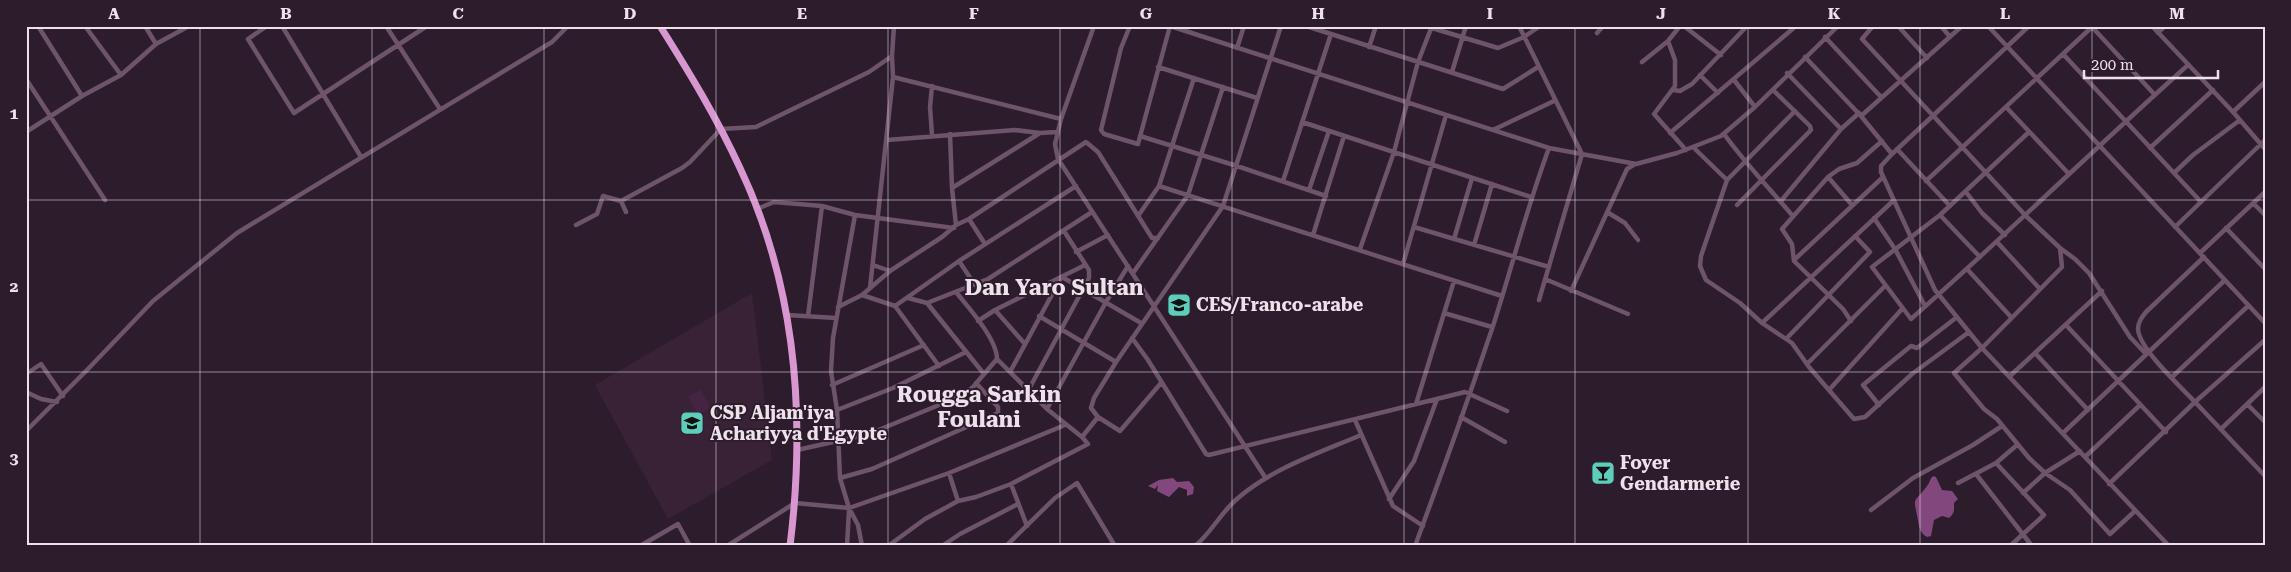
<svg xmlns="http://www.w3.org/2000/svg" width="2291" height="572" font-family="'Roboto Serif',serif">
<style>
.built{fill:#392236}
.green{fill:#452342}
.water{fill:#82477c}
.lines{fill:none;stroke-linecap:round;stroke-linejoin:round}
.minor{stroke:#6e546b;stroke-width:4.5}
.highway{stroke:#d897d1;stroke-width:7}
.grid{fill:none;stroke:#ede1eb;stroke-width:1;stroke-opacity:0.55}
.labels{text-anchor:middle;stroke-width:4;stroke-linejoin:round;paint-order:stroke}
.poi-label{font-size:18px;font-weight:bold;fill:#ede1eb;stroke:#2d1c2b;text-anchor:start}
.district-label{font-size:22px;font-weight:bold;fill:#ede1eb;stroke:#2d1c2b}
.neatline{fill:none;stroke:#ede1eb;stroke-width:2}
.grid-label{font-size:16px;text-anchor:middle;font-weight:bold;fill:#ede1eb}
</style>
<rect width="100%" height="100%" fill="#2d1c2b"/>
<path class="built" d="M752,293L772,460L668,519L595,385Z"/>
<path class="green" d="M701,390L711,408L698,415L688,396Z"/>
<path class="water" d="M1933,476L1936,477L1942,490L1952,491L1958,499L1954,503C1954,510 1955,513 1949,518L1942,516L1934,520L1931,536L1927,537C1920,533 1919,527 1918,520C1913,495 1913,505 1927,486C1930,483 1929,480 1933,476Z
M1173,478L1177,482L1189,481L1194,487L1193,494L1187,496V490L1179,487L1169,497L1157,491L1158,485L1155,489L1148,486L1159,480Z"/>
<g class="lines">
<path class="minor" d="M38,26L82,96
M85,26L121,75
M145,26L156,44
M267,26L248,39L294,113L427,26
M282,26L361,157
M386,26L440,109
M1130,26L1121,48L1101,130L1104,134L1138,144L1170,26L1549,148L1636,164L1677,153L1721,136L1755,107L1838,26
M1306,26L1503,89L1538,67
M1519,26L1582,154L1539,300
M1684,26L1721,55
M1873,26L1862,39L2026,216L2060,248L2062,267L1982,348L2169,546
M1898,26L1927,58
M1941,26L1950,37
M1988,26L2265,323
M2029,26L1892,154L1881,166V172L1935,290L1982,348L1954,373L1984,409L1997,419L2029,458L2045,473L2070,490L2110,534L2135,511
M2152,26L2233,112L2265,149
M2092,27L2155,95
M1432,28L1498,48L1524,37L1540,26
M1597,33L1603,26
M2158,33L2165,26
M1825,37L1881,97
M1668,41L1675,60V86L1654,114L1686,150
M1369,47L1376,26
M1237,48L1244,26
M2063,54L2201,202
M1805,57L1861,116L1962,26
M1642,62L1668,41L1680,26
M1158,67L1257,98
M1452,72L1466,26
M1787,73L1841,129
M1700,75L1718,93
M893,77L1061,119L1094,26
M26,79L105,200
M1734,80L1755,107
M932,86L930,107L932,135
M1674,90L1680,91L1692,84L1747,26
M2006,107L2069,174
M1795,111L1727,180L1701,256L1700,266L1706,280L1740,303L1762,323L1792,343L1809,367L1854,419L1865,417L1912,374L1969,332
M2233,112L2265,82
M1861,116L1892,154
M1061,119L1055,144L1058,159L1265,477
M1302,122L1531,197
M1493,130L1554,101
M26,132L82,96L121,75L156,44L189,26
M2029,132L1940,215L1872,267L1911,319C2005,236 2095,148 2188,65
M1670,133L1796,26
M950,134L952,188L956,225
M1724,134C1745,163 1769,188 1792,215
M1140,136L1237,166L1326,196
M887,140L1015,130L1040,133L1057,132
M1694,148L1727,180
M2150,148L2213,90
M1897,149L1950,206
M2174,173L2193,155L2240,120
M1828,177L1852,205
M1283,181L1331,34
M1926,181L2093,26
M1159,186L1502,296
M952,188L1040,133
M1309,190L1329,131
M1966,192L1982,213L2005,235
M621,201L626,212
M1781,201L1841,129L1859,113
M2253,203L2265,215
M1737,205L1811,130L1810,126L1773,90
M757,209L774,202L822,206
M1607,212L1625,223L1638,240
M855,215L833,338L831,371L837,410L840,478L849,508L858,525L862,546
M1940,215L1980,257
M1138,216L1159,186L1194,78
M1874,218L1895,249L1925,306
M969,219L985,244
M576,225L597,214L603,196L621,201L682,168L690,162L721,129L756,127L869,72L892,56
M1414,227L1549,267
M2175,227L2265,140
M2226,228L2265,269
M1313,235L1344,136
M1454,239L1472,178
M1997,242L2040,289
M1474,245L1492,184
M2060,248L2075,259L2089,273L2130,337L2146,354
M1360,249L1394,152L1418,62L1432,26
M1076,252L1108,235
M2200,253L2265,192
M1794,260L1882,178
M959,261L975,285
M1403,264L1446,115
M873,265L890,271
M1967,269L2011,317
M1133,273L1188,195L1223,87
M1062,277L1141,323
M1545,279L1628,314
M870,288L893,77L892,56L894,26
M1571,291L1627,169L1635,164
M862,295L895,306L939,366
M908,298L927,303L984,374
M927,303L988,279L1092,212
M895,306L959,261L1076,186
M838,307L862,295L890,271L942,237L956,225L969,219L1086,142L1098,152L1152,238H1158
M995,310L1025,344
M1444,313L1492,327
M787,315L836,318
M808,316L822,206L855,215L954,228
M1039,316L1116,362
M978,321L995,310L1085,265
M1851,321L1843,309L1794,261L1792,244L1782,229L1828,177L1839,169L1857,163L1882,141
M1762,323L1893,201
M2066,325L2166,432
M1132,338L1148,360L1206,454L1209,455L1465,392L1507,411
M1786,339L1870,252L1855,236
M2265,340L2195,402L2265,476
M2035,353L2088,410
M1807,364L1885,286
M1010,372L1061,278
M26,374L41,364L63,396
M2010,376L2102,291
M2172,377L2248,306
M1161,383L1120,431L1098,417L1091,408L1094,398L1116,362L1223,206L1281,26
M832,385L924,345
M1029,389L1089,278V270L1064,231
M1829,390L1902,309
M26,392L41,399L57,402
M1416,404L1454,281
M2247,404L2265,422
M1879,405L1863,385L1911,346L1917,348L1957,317
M1047,409L1106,302L1128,266
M837,410L893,388L966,352
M1461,417L1505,442
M1355,420L1393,506L1423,526
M2221,429L2265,387
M26,431L88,369L153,301L237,233L552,42L568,26
M2063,433L2225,280
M1082,437L1098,417
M797,450L869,434L963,395L973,387L997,359C997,339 968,307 956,292
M2085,457L2140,405
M1996,463L2044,515L2010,546
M949,473L958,501
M1976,474L2032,546
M840,478L872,469L998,413V407L976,383
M1958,483L1996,463L2017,445
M1011,484L1027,526
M2109,484L2195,402C2181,387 2139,349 2138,329C2138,322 2142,317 2146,312L2204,257
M2023,493L2045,473L2080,451
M1389,499L1414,461L1437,399
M1871,510L1913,478L1973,445L2002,426
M640,546L678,524L690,546
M727,546L795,503L849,508L949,473L1065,425
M847,546L849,510
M888,546L925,519L958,501L976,497L1011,484L1088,444L1082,437L1047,409L997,359
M942,546L960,534L1018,504
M1006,546L1055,498L1077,483L1115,546
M1195,546C1212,532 1221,512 1238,498C1273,468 1319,453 1361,435
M1415,546C1442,473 1468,400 1493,326C1512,267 1527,207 1549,148"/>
<path class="highway" d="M660,26C689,72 717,118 740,168C796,286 806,417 790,546"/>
</g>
<path class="grid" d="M200,26V546M372,26V546M544,26V546M716,26V546M888,26V546M1060,26V546M1232,26V546M1404,26V546M1575,26V546M1748,26V546M1920,26V546M2092,26V546M26,200H2265M26,372H2265"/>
<defs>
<g id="school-square" transform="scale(1.25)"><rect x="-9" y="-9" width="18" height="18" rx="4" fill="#5ccebb" stroke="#2d1c2b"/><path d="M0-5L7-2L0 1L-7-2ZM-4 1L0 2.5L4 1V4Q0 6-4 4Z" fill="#111"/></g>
<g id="bar-square" transform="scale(1.25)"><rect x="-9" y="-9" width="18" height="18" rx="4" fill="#5ccebb" stroke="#2d1c2b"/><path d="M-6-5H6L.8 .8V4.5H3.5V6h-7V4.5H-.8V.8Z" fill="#111"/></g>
</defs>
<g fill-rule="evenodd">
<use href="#school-square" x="1179" y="305"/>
<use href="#school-square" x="692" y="423"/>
<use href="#bar-square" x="1603" y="473"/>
</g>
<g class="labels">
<g class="poi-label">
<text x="1196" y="311">CES/Franco-arabe</text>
<text x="710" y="419">CSP Aljam'iya<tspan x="710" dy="21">Achariyya d'Egypte</tspan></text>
<text x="1620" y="469">Foyer<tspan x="1620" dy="21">Gendarmerie</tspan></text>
</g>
<g class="district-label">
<text x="1054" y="295">Dan Yaro Sultan</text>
<text x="979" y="402">Rougga Sarkin<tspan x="979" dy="25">Foulani</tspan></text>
</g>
</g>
<rect width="2291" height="572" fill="none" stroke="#2d1c2b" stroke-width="55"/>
<path d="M2084 70v8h134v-8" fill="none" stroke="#ede1eb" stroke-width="2.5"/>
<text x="2091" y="70" font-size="15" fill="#ede1eb" stroke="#2d1c2b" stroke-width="4" paint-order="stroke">200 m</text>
<rect x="28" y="28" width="2236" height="516" class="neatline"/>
<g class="grid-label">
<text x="114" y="19">A</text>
<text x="286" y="19">B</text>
<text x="458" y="19">C</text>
<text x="630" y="19">D</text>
<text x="802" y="19">E</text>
<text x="974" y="19">F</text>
<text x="1146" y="19">G</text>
<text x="1318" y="19">H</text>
<text x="1490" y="19">I</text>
<text x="1661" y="19">J</text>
<text x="1834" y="19">K</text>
<text x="2005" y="19">L</text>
<text x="2177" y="19">M</text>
<text x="14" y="119">1</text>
<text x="14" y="292">2</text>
<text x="14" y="464">3</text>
</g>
</svg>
